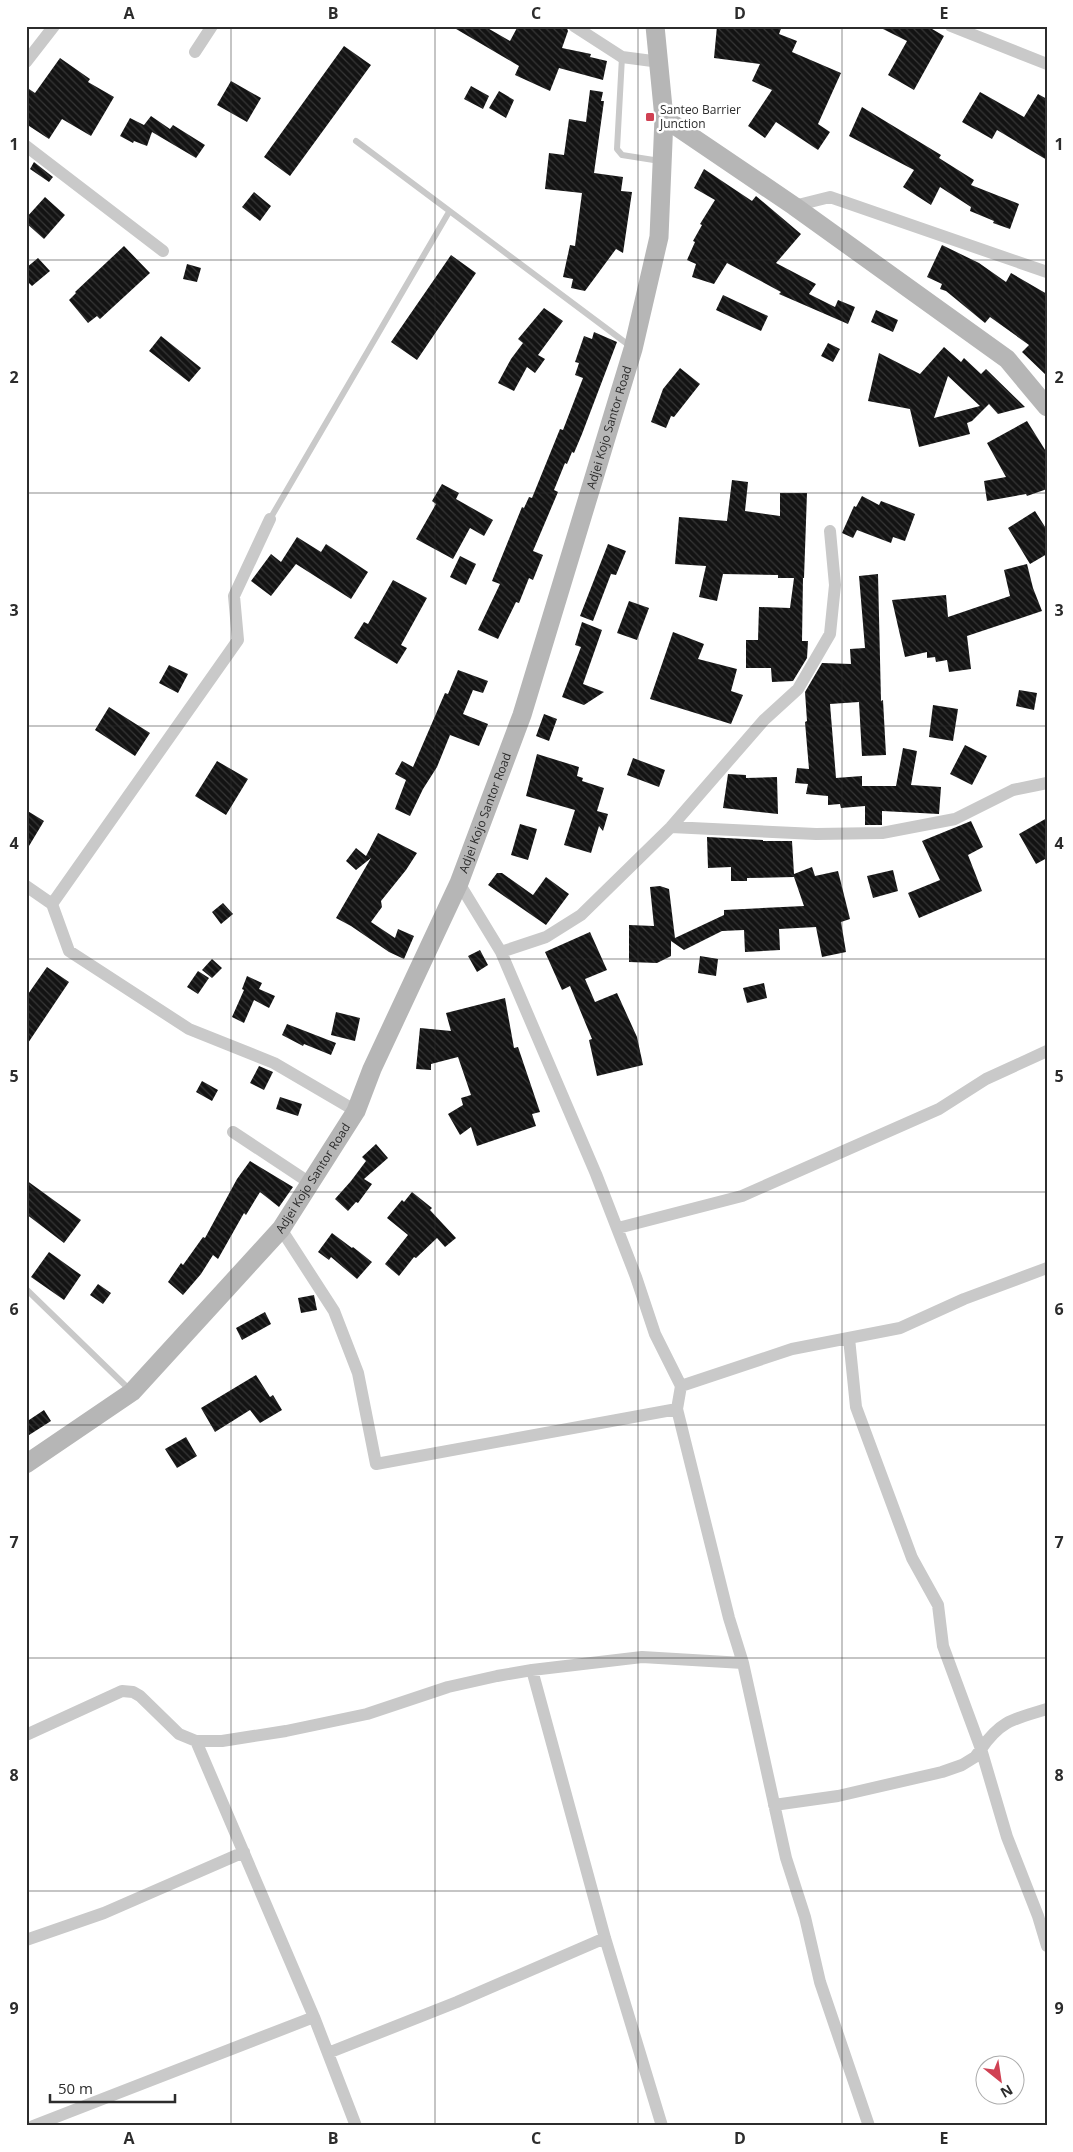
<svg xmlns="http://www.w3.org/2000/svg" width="1073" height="2152" font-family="'Open Sans',sans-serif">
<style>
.building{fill:url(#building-back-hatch);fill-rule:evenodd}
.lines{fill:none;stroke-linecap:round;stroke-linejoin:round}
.lane{stroke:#c9c9c9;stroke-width:6}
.street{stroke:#c9c9c9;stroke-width:12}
.secondary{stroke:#b6b6b6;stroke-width:19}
.grid{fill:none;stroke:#2c2c2c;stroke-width:1;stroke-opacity:0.55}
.poi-dot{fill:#d04153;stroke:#fff;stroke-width:2}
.labels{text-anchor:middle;stroke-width:5;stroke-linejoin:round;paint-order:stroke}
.poi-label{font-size:12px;fill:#2c2c2c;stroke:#fff;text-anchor:start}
.street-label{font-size:12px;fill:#2c2c2c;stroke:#fff}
.neatline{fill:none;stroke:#2c2c2c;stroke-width:2}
.grid-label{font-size:16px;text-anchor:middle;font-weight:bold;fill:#2c2c2c}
</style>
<defs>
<pattern id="building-back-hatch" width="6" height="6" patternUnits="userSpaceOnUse" patternTransform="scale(1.25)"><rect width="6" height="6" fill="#131313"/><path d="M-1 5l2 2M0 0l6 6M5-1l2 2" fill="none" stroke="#363636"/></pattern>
</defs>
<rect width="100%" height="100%" fill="#fff"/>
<path class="building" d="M451,26H484L510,41L518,26H566L568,31L562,48L591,54L590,57L607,61L603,80L559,68L550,91L515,75L519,66Z
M717,26H782L779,34L797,41L792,52L841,73L818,124L830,132L818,150L776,122L765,138L748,126L772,90L752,81L760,64L714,58Z
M877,26H927L944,36L914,90L888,75L907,41Z
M344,46L371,65L290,176L264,157Z
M60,58L90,79L88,82L114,97L91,136L62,119L49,139L26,124V87L35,93Z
M231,81L261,98L247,122L217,105Z
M471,86L489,96L483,109L464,99Z
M590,90L603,92L601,101H604L594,173L623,177L621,191L632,192L623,253L616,249L585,291L571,288L573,279L563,277L570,245L575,246L582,193L545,189L549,153L564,155L569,119L586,122Z
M499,91L514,100L506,118L489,108Z
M980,92L1024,117L1038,94L1047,99V160L997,130L992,139L962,122Z
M862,107L941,155L939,158L974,180L971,185L1019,204L1010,229L993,223L994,221L970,211L971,207L940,187L931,205L903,187L914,170L849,136Z
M151,116L170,129L173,125L205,145L196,158L152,132L147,146L134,141L133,143L120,136L130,118L144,125Z
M34,162L53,177L49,182L30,169Z
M704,169L752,201L756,196L801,234L776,263L816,284L809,294L835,307L838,300L855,307L848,324L779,294L781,292L727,263L714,284L692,277L696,264L687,260L695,242L693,241L702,225L700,224L715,200L694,188Z
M254,192L271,206L260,221L242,207Z
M45,197L65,215L44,239L26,223V218Z
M942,245L979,263L1006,282L1011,273L1047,294V376L1022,352L1029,345L990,317L985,323L946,291L940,289L942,284L927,277Z
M124,246L150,273L100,319L97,316L88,323L69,300L76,293L75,292Z
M451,255L476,273L417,360L391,342Z
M38,258L50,271L32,286L26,280V268Z
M187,264L201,268L197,282L183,279Z
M723,295L768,316L761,331L716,310Z
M544,308L563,321L538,355L545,359L535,373L527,367L514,391L498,383L511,359L523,343L518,339Z
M876,310L898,320L893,332L871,322Z
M594,332L617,342L582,434L574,453L572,452L567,464L565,463L554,490L558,492L533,551L543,555L533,580L529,578L519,603L516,602L498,639L478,630L500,584L492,581L522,507L524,508L529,497L532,498L560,429L563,430L583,378L575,375L579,363L575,362L584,336L592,339Z
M161,336L201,368L189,382L149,351Z
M828,343L840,349L833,362L821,356Z
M944,347L961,362L964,358L981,374L986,369L1025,407L998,414L989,404L972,421L967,423L970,434L919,447L910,409L868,401L879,353L920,374ZM948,376L980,406L934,418Z
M680,368L700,384L674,417L671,416L666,428L651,422L663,389Z
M1027,421L1047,453V489L1027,496L1026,494L987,501L984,481L1006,477L987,443Z
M732,480L748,482L745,511L780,516V493H807L804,578H800H803L802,641H808L807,658L793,681L772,682L771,668H746V640H758L759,607L790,608L794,578H778V575L723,574L717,601L699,597L706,566L675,564L679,517L727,521Z
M442,484L459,493L456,499L493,520L484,536L470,528L453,559L416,539L436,504L432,501Z
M862,496L879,505L881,501L915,514L905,541L893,537L891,543L857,530L853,538L842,533L854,506L856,507Z
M1035,511L1047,530V554L1030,564L1008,528Z
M297,537L321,552L326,544L368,572L351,599L296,564L271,596L251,581L271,554L281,562Z
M608,544L626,551L616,575L611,574L593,621L580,616Z
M460,556L476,564L466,585L450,577Z
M1027,564L1033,588L1042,611L967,636L971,669L949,672L947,660L936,662L935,657L927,658V652L905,657L892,600L946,595L948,617L1010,596L1004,570Z
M878,574L881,701L883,700L886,755L862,756L859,702L830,704L836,778L862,776V786H896L903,748L917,751L911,785L941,787L939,814L882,811V825H865V806L841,808L840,804L828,805V796L806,794L808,784L795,783L797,768L809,769L805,722L807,721L805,692L822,663L851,664L850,649L865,648L859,576Z
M393,580L427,598L401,645L407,648L397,664L354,638L364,622L368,624Z
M629,601L649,608L637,640L617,633Z
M582,622L602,630L583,684L604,692L584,705L562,697L581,647L575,645Z
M673,632L704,644L698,659L737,669L731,691L743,695L731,724L650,699Z
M169,665L188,674L178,693L159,683Z
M458,670L488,681L483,693L473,690L463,714L488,724L479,746L450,735L437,767L423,789L410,816L395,809L406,780L395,774L402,761L413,767L445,693L448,694Z
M1019,690L1037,693L1034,710L1016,706Z
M933,705L958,709L953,741L929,737Z
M109,707L150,733L135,756L95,730Z
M544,714L557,719L549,741L536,736Z
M965,745L987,756L972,785L950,774Z
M537,754L579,767L577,776L583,778L582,781L604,788L597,811L608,814L603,831L599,826L591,853L564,845L575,810L526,796Z
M633,758L665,770L659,787L627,775Z
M217,761L248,779L226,815L195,796Z
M728,774L746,775V778L777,777L778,814L723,808Z
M26,810L44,821L26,851Z
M1047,818V858L1036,864L1019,834Z
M971,821L983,847L968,855L982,891L919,918L908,893L940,880L922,841Z
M520,824L537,829L528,860L511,855Z
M378,833L417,853L406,870L381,901L382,907L371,922L395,938L398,929L414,936L404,959L389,952L351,926L336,918L371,858L356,870L346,861L356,848L366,856Z
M707,837L763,840V841H792L794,874L812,867L815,876L838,871L850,919L841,922L846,952L822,957L816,927L779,929L780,950L745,952L744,930L722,931L684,950L671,941V956L657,963L629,962V925L654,926L650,887L660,886L669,889L675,938L724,915V910L804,906L794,877L747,878V881H731V867L708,868Z
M893,870L898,891L873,898L867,876Z
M497,873H502L533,895L546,877L569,894L546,925L488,885Z
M223,903L233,914L221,924L212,912Z
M590,932L607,970L585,979L595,1002L617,993L637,1037L643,1065L597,1076L589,1040L592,1039L570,986L562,990L545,952Z
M480,950L488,965L477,972L468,956Z
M700,956L718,959L716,976L698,973Z
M212,959L222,968L212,978L202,970Z
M47,967L69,982L26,1046V997Z
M198,971L209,978L198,994L187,987Z
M247,976L262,983L259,989L275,996L269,1008L254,1000L244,1023L232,1017L244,990L242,989Z
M764,983L767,998L747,1003L743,988Z
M505,998L514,1048L518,1047L540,1112L532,1114L536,1126L477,1146L471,1127L460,1135L448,1114L463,1105L461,1098L471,1095L458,1057L431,1064V1070L416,1069L420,1028L451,1031L446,1013Z
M336,1012L360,1018L355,1041L331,1035Z
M287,1024L336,1043L331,1055L304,1044L303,1046L282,1035Z
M259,1066L273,1072L264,1090L250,1083Z
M202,1081L218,1090L212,1101L196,1092Z
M280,1097L302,1104L298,1116L276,1109Z
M376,1144L388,1158L364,1179L372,1184L358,1203L356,1202L348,1211L335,1199L351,1181L366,1161L362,1157Z
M250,1161L293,1187L279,1207L260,1192L246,1215L244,1213L218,1259L213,1255L201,1274L183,1295L168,1282L181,1263L183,1265L203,1237L205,1238L237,1179Z
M26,1180L81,1220L64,1243L26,1214Z
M412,1192L432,1208L430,1210L456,1238L445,1247L437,1238L416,1258L414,1257L399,1276L385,1264L408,1235L387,1218L402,1200L404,1202Z
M332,1233L352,1248L353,1247L372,1262L357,1279L331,1257L329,1260L318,1252Z
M49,1252L81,1275L64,1300L31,1277Z
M98,1284L111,1293L103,1304L90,1295Z
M314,1295L317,1310L301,1313L298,1298Z
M265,1312L271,1324L242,1340L236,1328Z
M256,1375L270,1397L273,1395L282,1410L260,1423L250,1410L215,1432L201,1408Z
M44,1410L51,1421L26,1437V1422Z
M186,1437L197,1456L177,1468L165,1449Z"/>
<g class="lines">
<path class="lane" d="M622,57L617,149L622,155L660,161
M356,141L630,346
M270,519L449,212
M26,1289L131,1391"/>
<path class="street" d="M574,26L622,57L660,62
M951,26L1047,64
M195,52L212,26
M26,62L54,26
M26,146L163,251
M794,206L830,197L1047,272
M671,827L816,834L882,833L955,819L1013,790L1047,783
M459,883L501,952L596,1174L636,1277L655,1334L681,1386L677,1409L729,1618L743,1663L786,1858L805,1917L820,1982L869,2126
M26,886L52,904L69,951L189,1029L274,1063L356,1111
M52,904L238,640L234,596L270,519
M501,952L546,937L581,915L671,827L764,720L798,689L830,634L835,585L830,531
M233,1132L310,1183
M618,1228L742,1196L939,1109L986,1079L1047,1051
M281,1229L334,1311L358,1373L376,1464L677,1409
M681,1386L792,1349L900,1328L964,1299L1047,1268
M532,1670L605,1938L662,2126
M1047,1709C1014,1719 1001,1720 981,1749L1007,1837L1038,1916L1047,1946
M26,1735L122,1691L133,1692L140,1696L179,1734L196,1741H222L286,1731L367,1714L448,1687L497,1676L532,1670L642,1657L743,1663
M196,1741L314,2017L356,2126
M774,1805L838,1796L942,1772L962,1765L975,1757L981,1749L943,1646L938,1605L912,1558L856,1407L849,1338
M26,1940L104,1913L244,1852
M328,2053L457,2002L605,1938
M33,2126L314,2017"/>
<g class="secondary">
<path d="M664,118L794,206L1007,359L1047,407"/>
<path id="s1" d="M26,1464L132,1392L281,1229L356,1111L372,1069L459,883L522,715L633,349L659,237L664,118L655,26"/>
</g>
</g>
<path class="grid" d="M231,26V2126M435,26V2126M638,26V2126M842,26V2126M26,260H1047M26,493H1047M26,726H1047M26,959H1047M26,1192H1047M26,1425H1047M26,1658H1047M26,1891H1047"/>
<rect class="poi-dot" x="645" y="112" width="10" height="10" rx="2.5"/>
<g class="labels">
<g class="poi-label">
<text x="660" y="114">Santeo Barrier<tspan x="660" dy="14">Junction</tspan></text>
</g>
<g class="street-label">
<text dy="4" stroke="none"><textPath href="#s1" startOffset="1219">Adjei Kojo Santor Road</textPath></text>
<text dy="4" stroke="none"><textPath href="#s1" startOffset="814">Adjei Kojo Santor Road</textPath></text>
<text dy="4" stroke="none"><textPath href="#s1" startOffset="409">Adjei Kojo Santor Road</textPath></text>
</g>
</g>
<rect width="1073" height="2152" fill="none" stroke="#ffffff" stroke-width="55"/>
<g transform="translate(1000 2080) rotate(150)"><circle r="24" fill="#ffffff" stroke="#ababab"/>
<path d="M0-4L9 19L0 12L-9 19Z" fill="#d04153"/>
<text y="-8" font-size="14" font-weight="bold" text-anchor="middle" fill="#2c2c2c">N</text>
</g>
<path d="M50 2094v8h125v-8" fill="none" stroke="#2c2c2c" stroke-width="2.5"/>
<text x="58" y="2094" font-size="15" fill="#2c2c2c" stroke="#ffffff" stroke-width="4" paint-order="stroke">50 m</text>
<rect x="28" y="28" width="1018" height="2096" class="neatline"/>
<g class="grid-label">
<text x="129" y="19">A</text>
<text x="333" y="19">B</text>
<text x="536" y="19">C</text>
<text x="740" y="19">D</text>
<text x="944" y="19">E</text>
<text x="14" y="150">1</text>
<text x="1059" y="150">1</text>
<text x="14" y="383">2</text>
<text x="1059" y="383">2</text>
<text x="14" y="616">3</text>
<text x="1059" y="616">3</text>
<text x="14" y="849">4</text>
<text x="1059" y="849">4</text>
<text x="14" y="1082">5</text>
<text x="1059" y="1082">5</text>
<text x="14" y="1315">6</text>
<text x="1059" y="1315">6</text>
<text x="14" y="1548">7</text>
<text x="1059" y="1548">7</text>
<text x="14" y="1781">8</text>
<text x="1059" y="1781">8</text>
<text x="14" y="2014">9</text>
<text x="1059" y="2014">9</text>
<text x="129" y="2144">A</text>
<text x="333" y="2144">B</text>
<text x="536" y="2144">C</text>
<text x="740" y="2144">D</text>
<text x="944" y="2144">E</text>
</g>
</svg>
